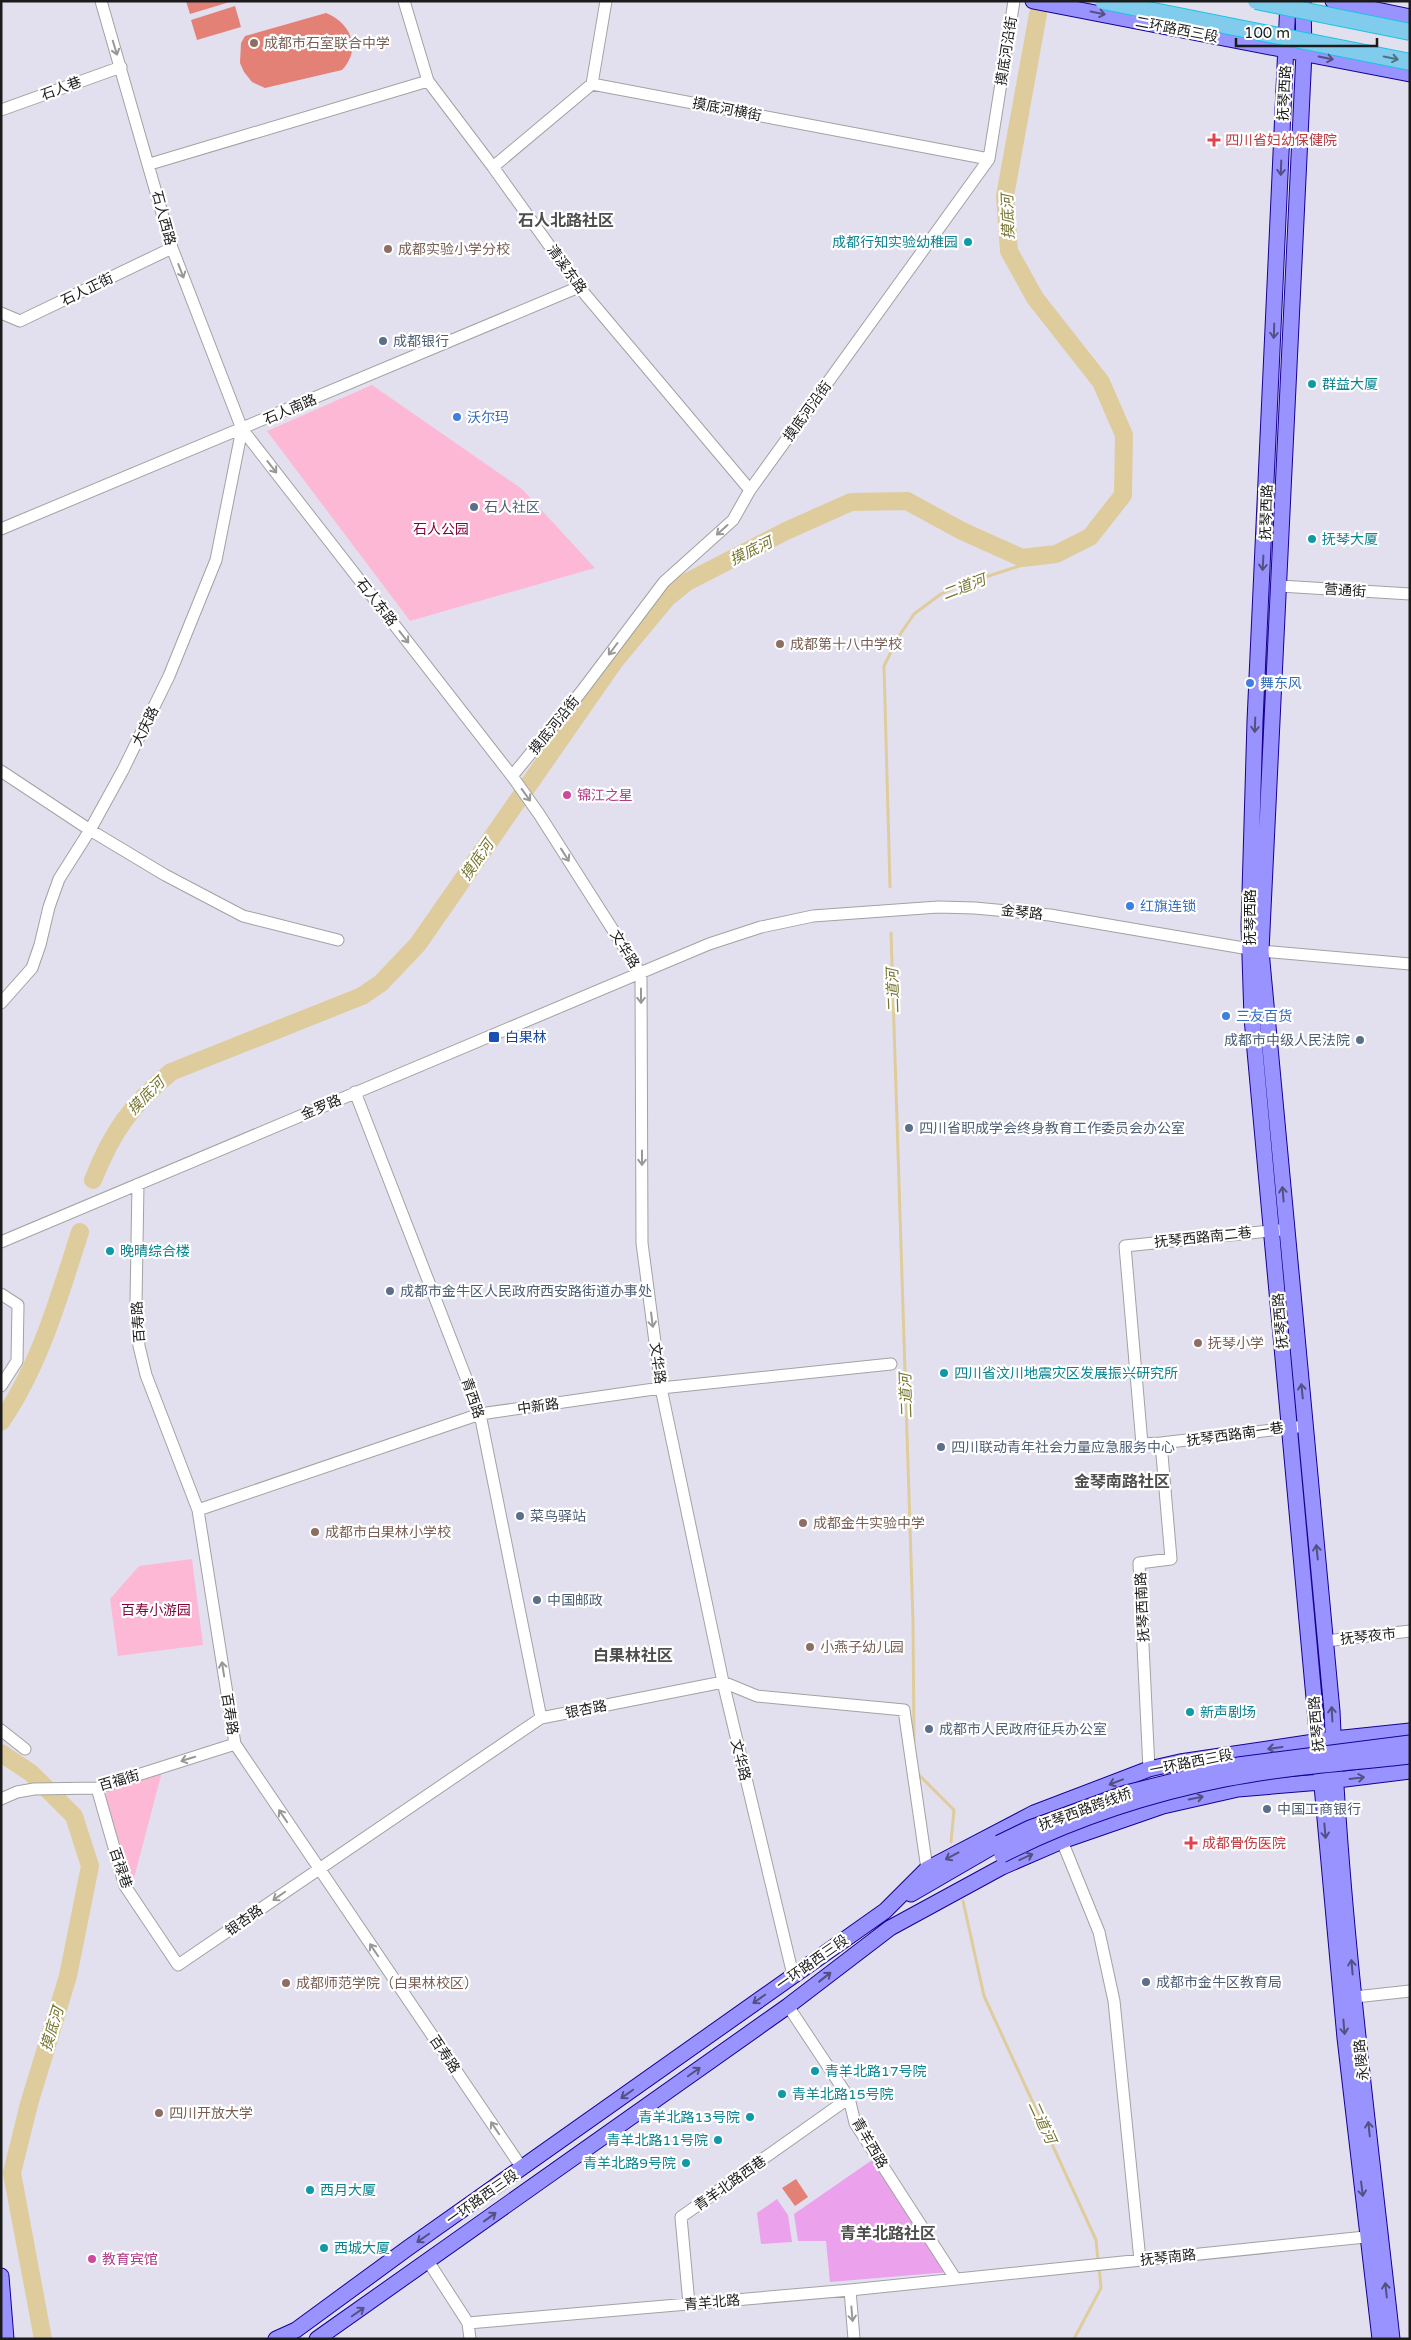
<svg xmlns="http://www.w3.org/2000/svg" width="1411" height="2340" font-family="'Varela Round','Noto Sans SC',sans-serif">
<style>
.grass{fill:#eca1ed}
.park{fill:#fdb8d6}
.pitch{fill:#e38177}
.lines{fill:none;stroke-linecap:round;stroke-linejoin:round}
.stream{stroke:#dfcc9c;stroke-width:3}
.river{stroke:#dfcc9c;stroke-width:18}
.minor-casing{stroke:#a2a2a2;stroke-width:13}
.major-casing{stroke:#160092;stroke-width:17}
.minor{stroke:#fff;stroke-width:11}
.major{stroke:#9993ff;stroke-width:15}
.major-bridge-casing{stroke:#160092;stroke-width:17;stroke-linecap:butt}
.highway-bridge-casing{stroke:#17c5e1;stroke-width:18;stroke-linecap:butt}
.major-bridge{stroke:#9993ff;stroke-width:15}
.highway-bridge{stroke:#81ccec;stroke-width:16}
.oneway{stroke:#545182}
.oneway2{stroke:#989898}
.oneway3{stroke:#4e7484}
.education-dot{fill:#8d6e63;stroke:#fff;stroke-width:2}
.health-dot{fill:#e0444e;stroke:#fff;stroke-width:2}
.culture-dot{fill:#0f9aa8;stroke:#fff;stroke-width:2}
.service-dot{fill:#5c6f8a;stroke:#fff;stroke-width:2}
.shop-dot{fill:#3f7fe0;stroke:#fff;stroke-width:2}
.hotel-dot{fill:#d1479c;stroke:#fff;stroke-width:2}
.transit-dot{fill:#1a4fb4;stroke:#fff;stroke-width:2}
.labels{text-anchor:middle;stroke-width:4.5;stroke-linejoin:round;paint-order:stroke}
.street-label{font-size:14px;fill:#1b1b1b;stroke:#fff}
.education-label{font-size:14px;fill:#785e54;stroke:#fff;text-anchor:start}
.health-label{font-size:14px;fill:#be3a42;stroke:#fff;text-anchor:start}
.culture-label{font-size:14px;fill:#0d838f;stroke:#fff;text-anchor:start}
.service-label{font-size:14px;fill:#4e5e75;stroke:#fff;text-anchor:start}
.shop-label{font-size:14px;fill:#366cbe;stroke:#fff;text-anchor:start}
.park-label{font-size:14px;fill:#7f0439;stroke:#fff}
.hotel-label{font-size:14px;fill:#b23c85;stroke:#fff;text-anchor:start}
.transit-label{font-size:14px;fill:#164399;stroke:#fff;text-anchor:start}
.water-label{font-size:15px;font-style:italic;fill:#787731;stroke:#fff}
.quarter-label{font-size:16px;font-weight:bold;fill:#4e4e4e;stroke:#fff}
</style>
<rect width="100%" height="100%" fill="#e2e0ee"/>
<path class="grass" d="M875,2158L949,2272L830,2282L826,2241H798L794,2214Z
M777,2199L788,2215L792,2242L761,2244L757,2213Z"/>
<path class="park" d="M372,385L522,489L595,568L410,621L267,431Z
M192,1559L203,1645L118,1656L110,1599L139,1566Z
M162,1772L133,1882L104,1799L108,1790Z"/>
<path class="pitch" d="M186,1H233L190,14Z
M235,6L241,27L197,40L191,20Z
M326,13C351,23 362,49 342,70L265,88L252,82L244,72L240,63L241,43L245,36Z
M796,2179L808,2197L795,2206L782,2188Z"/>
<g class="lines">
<path class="stream" d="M890,887L884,666L899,636L914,614L941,594L958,586L1056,554
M891,933L913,1621L914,1742
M918,1774L954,1810L951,1842
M963,1901L984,1996L1096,2240L1098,2261
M1074,2339L1101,2288L1099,2267"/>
<path class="river" d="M93,1180C112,1132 131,1105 171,1072L362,996L381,983L418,944L614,662L667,598L687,582L786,531L851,502L907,501L962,531L1022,558L1056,554L1090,537L1123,495L1124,435L1101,382L1035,298L1009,251L1005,196L1038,14
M1,1422C40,1365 59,1297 80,1232
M1,1753L31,1773L74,1816L90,1866L68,1976L29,2104L12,2173L43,2339"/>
<g class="minor-casing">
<path id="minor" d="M101,1L172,248L242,429L512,776L539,814L641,974L642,1243L661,1388L723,1682L793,1975
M404,1L428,81L493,167L579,287L750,490
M592,84L606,1
M1,110L121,67
M150,164L428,81
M493,167L592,84L989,159
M1,313L20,321L172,248
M1,529L579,287
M1280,586L1410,594
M1,771L90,830L165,875L243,916L338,940
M512,776L581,692L664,582L733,520L750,490L989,159L1014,1
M1,1003L32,968L40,945L49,907L59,879L90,830L123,770L169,676L216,560L242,429
M355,1092L480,1414L541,1718
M138,1184L136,1303L139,1346L146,1375L198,1510L235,1744L522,2168
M1280,1230L1125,1246L1142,1444L1161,1443L1297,1427
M1,1242L709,944L761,927L813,916L938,907L975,908L1050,915L1261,951L1410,964
M1,1294L18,1305L17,1361L1,1386
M198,1510L480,1414L661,1388L891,1364
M1326,1641L1410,1631
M1,1730L25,1749
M1149,1769L1139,1563L1171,1559L1161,1443
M97,1788L125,1886L178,1965L541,1718L723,1682L757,1696L904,1710L927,1869
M1,1799L17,1792L34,1789L97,1788L235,1744
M1062,1841L1099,1932L1114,2001L1140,2260
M1355,1997L1410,1991
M788,2006L849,2098L855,2123L955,2278
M428,2261L468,2323L470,2339
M850,2290L854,2339
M689,2304L681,2217L849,2098
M468,2323L850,2290L1375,2236"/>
</g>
<g class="major-casing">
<path id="major" d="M1033,1L1410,74
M1288,1L1255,721L1249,926L1252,1018L1345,2038L1380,2339
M1303,1L1304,53L1261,951L1332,1711C1341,1921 1369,2130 1392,2339
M1333,1L1410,17
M911,1894L999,1843
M1,2276L6,2339
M276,2339L296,2330L408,2248L885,1911L927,1869L1034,1813L1149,1769L1180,1762L1334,1739L1410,1731
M317,2339L788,2006L890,1928L1002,1867L1062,1841L1163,1806L1238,1789L1321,1782L1410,1771"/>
</g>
<use href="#minor" class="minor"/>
<use href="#major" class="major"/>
<g class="major-bridge-casing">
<path id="major-bridge" d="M999,1843L1030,1828L1126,1793L1238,1765L1410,1743
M1002,1855C1071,1820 1149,1794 1225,1779C1285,1767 1348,1763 1410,1756"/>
</g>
<g class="highway-bridge-casing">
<path id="highway-bridge" d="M1103,1L1410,62
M1256,1L1410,32"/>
</g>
<use href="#major-bridge" class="major-bridge"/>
<use href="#highway-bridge" class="highway-bridge"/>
</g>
<defs><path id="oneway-shaft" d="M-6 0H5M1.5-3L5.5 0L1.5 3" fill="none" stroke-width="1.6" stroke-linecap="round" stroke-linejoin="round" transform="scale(1.25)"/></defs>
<g class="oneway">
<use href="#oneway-shaft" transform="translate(1098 13) rotate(11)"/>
<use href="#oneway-shaft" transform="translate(1326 58) rotate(11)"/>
<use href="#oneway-shaft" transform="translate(1281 168) rotate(92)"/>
<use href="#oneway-shaft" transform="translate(1274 331) rotate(92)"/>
<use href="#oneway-shaft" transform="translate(1263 563) rotate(93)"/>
<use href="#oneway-shaft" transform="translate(1255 725) rotate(92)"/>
<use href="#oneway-shaft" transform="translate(1283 1194) rotate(-95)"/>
<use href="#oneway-shaft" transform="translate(1302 1391) rotate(-96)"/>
<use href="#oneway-shaft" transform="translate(1317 1552) rotate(-96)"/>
<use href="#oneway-shaft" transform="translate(1332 1714) rotate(-93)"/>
<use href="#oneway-shaft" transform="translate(1275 1748) rotate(172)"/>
<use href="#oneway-shaft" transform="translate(1357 1778) rotate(-7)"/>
<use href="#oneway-shaft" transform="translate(1116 1782) rotate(159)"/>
<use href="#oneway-shaft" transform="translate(1196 1798) rotate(-12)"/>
<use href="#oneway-shaft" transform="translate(1325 1831) rotate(85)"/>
<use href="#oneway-shaft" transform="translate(952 1856) rotate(152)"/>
<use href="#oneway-shaft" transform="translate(1026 1857) rotate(-24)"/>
<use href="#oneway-shaft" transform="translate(1352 1967) rotate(-95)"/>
<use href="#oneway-shaft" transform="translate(825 1977) rotate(-38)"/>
<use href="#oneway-shaft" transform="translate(759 1999) rotate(145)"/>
<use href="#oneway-shaft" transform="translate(1344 2027) rotate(85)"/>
<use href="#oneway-shaft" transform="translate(694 2072) rotate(-35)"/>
<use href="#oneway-shaft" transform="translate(627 2094) rotate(145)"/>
<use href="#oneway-shaft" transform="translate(1369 2129) rotate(-96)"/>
<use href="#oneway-shaft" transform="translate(1362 2189) rotate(83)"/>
<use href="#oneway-shaft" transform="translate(490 2217) rotate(-36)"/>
<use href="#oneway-shaft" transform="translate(423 2238) rotate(145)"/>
<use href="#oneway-shaft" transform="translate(1386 2290) rotate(-96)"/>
<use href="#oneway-shaft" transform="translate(358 2312) rotate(-35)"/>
</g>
<g class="oneway2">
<use href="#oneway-shaft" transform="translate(115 48) rotate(73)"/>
<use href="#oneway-shaft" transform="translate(181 271) rotate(69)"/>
<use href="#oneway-shaft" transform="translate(272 467) rotate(52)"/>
<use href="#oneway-shaft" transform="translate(722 530) rotate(138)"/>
<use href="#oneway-shaft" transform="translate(404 637) rotate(52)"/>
<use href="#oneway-shaft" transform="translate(613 649) rotate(127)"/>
<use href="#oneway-shaft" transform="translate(526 795) rotate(54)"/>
<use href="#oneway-shaft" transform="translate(565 855) rotate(58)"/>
<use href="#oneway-shaft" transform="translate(641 996) rotate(90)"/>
<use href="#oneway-shaft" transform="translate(642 1158) rotate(90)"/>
<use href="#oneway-shaft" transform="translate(652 1320) rotate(83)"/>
<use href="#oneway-shaft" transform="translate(223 1669) rotate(-99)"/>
<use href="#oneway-shaft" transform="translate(188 1759) rotate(163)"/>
<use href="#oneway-shaft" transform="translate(283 1816) rotate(-124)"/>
<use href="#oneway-shaft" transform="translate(279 1896) rotate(145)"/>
<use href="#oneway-shaft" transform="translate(374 1950) rotate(-124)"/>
<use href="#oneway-shaft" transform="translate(495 2128) rotate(-124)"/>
<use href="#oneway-shaft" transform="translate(852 2314) rotate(85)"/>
</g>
<use class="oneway3" href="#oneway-shaft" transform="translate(1391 58) rotate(12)"/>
<g class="education-dot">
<circle cx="254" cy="43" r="5"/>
<circle cx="388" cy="249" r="5"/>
<circle cx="780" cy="644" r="5"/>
<circle cx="1198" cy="1343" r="5"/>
<circle cx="803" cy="1523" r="5"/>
<circle cx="315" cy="1532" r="5"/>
<circle cx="810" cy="1647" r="5"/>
<circle cx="286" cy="1983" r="5"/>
<circle cx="159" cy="2113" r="5"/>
</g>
<g class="health-dot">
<path d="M1211.5 132.5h5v5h5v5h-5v5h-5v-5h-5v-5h5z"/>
<path d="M1188.5 1835.5h5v5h5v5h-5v5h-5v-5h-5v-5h5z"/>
</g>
<g class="culture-dot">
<circle cx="968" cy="242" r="5"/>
<circle cx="1312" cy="384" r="5"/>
<circle cx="1312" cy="539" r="5"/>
<circle cx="110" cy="1251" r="5"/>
<circle cx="944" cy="1373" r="5"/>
<circle cx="1190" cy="1712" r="5"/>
<circle cx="815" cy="2071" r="5"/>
<circle cx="782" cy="2094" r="5"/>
<circle cx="750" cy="2117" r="5"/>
<circle cx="718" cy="2140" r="5"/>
<circle cx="686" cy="2163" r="5"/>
<circle cx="310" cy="2190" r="5"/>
<circle cx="324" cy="2248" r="5"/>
</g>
<g class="service-dot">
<circle cx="383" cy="341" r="5"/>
<circle cx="474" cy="507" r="5"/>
<circle cx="1360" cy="1040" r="5"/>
<circle cx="909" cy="1128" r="5"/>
<circle cx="390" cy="1291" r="5"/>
<circle cx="941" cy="1447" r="5"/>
<circle cx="520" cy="1516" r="5"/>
<circle cx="537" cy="1600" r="5"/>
<circle cx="929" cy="1729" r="5"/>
<circle cx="1267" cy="1809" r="5"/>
<circle cx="1146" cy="1982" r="5"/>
</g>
<g class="shop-dot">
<circle cx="457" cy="417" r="5"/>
<circle cx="1250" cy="683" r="5"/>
<circle cx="1130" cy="906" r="5"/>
<circle cx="1226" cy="1016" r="5"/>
</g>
<g class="hotel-dot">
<circle cx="567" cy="795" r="5"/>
<circle cx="92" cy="2259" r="5"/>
</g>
<rect class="transit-dot" x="488" y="1031" width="12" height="12" rx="2.5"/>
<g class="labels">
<g class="street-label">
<text transform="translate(1177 29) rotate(11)" y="5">二环路西三段</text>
<text transform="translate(1006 51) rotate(-81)" y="5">摸底河沿街</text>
<text transform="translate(61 88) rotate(-20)" y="5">石人巷</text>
<text transform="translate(1284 93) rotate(-87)" y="5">抚琴西路</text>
<text transform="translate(727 109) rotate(11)" y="5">摸底河横街</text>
<text transform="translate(164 218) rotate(75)" y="5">石人西路</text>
<text transform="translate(567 269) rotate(54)" y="5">清溪东路</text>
<text transform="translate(87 289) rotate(-26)" y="5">石人正街</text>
<text transform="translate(290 409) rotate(-23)" y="5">石人南路</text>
<text transform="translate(807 411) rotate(-54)" y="5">摸底河沿街</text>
<text transform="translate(1266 512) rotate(-88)" y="5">抚琴西路</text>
<text transform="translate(1345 590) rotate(4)" y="5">营通街</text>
<text transform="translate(377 602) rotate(52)" y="5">石人东路</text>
<text transform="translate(554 725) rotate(-51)" y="5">摸底河沿街</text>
<text transform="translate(145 726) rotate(-64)" y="5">大庆路</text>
<text transform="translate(1022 912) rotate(6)" y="5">金琴路</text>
<text transform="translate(1250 917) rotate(-90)" y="5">抚琴西路</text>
<text transform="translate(625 949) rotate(58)" y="5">文华路</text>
<text transform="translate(321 1107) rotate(-23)" y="5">金罗路</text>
<text transform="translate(1203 1237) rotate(-6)" y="5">抚琴西路南二巷</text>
<text transform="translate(1280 1321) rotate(-95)" y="5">抚琴西路</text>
<text transform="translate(138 1322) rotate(-94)" y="5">百寿路</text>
<text transform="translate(658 1363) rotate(82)" y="5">文华路</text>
<text transform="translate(473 1398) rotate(71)" y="5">青西路</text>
<text transform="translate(538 1406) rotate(-8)" y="5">中新路</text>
<text transform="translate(1235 1434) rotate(-8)" y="5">抚琴西路南一巷</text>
<text transform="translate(1142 1607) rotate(-93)" y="5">抚琴西南路</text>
<text transform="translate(1368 1636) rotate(-6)" y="5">抚琴夜市</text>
<text transform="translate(586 1709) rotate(-11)" y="5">银杏路</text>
<text transform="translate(230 1714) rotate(81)" y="5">百寿路</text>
<text transform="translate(1316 1724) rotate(-95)" y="5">抚琴西路</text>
<text transform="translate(741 1760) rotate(76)" y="5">文华路</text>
<text transform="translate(1191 1762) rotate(-11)" y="5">一环路西三段</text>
<text transform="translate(119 1780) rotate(-16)" y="5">百福街</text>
<text transform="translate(1085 1809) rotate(-20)" y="5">抚琴西路跨线桥</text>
<text transform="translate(121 1868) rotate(71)" y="5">百禄巷</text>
<text transform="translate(244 1920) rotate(-35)" y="5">银杏路</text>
<text transform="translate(812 1962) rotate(-35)" y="5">一环路西三段</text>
<text transform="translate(445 2054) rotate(56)" y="5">百寿路</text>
<text transform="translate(1361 2060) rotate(-96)" y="5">永陵路</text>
<text transform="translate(870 2143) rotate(60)" y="5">青羊西路</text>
<text transform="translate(730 2183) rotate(-35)" y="5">青羊北路西巷</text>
<text transform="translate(482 2197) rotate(-35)" y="5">一环路西三段</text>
<text transform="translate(1168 2257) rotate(-6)" y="5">抚琴南路</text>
<text transform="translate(712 2302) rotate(-5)" y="5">青羊北路</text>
</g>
<g class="education-label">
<text x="264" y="48">成都市石室联合中学</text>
<text x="398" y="254">成都实验小学分校</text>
<text x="790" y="649">成都第十八中学校</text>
<text x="1208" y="1348">抚琴小学</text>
<text x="813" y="1528">成都金牛实验中学</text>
<text x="325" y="1537">成都市白果林小学校</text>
<text x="820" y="1652">小燕子幼儿园</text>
<text x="296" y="1988">成都师范学院（白果林校区）</text>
<text x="169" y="2118">四川开放大学</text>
</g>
<g class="health-label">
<text x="1225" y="145">四川省妇幼保健院</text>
<text x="1202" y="1848">成都骨伤医院</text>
</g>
<g class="culture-label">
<text x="958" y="247" text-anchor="end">成都行知实验幼稚园</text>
<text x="1322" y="389">群益大厦</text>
<text x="1322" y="544">抚琴大厦</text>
<text x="120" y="1256">晚晴综合楼</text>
<text x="954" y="1378">四川省汶川地震灾区发展振兴研究所</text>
<text x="1200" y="1717">新声剧场</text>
<text x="825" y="2076">青羊北路17号院</text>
<text x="792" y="2099">青羊北路15号院</text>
<text x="740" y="2122" text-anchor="end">青羊北路13号院</text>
<text x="708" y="2145" text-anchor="end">青羊北路11号院</text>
<text x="676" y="2168" text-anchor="end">青羊北路9号院</text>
<text x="320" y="2195">西月大厦</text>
<text x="334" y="2253">西城大厦</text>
</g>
<g class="service-label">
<text x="393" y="346">成都银行</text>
<text x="484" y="512">石人社区</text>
<text x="1350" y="1045" text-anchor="end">成都市中级人民法院</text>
<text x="919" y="1133">四川省职成学会终身教育工作委员会办公室</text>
<text x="400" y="1296">成都市金牛区人民政府西安路街道办事处</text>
<text x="951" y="1452">四川联动青年社会力量应急服务中心</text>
<text x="530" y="1521">菜鸟驿站</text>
<text x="547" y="1605">中国邮政</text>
<text x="939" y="1734">成都市人民政府征兵办公室</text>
<text x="1277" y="1814">中国工商银行</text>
<text x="1156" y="1987">成都市金牛区教育局</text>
</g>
<g class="shop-label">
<text x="467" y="422">沃尔玛</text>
<text x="1260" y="688">舞东风</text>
<text x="1140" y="911">红旗连锁</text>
<text x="1236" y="1021">三友百货</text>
</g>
<g class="park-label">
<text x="441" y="534">石人公园</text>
<text x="156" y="1615">百寿小游园</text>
</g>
<g class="hotel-label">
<text x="577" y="800">锦江之星</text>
<text x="102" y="2264">教育宾馆</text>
</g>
<g class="transit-label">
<text x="505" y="1042">白果林</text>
</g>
<g class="water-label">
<text transform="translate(1008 217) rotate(-92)" y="5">摸底河</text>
<text transform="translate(751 551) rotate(-26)" y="5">摸底河</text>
<text transform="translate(964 587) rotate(-21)" y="5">二道河</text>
<text transform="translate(477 860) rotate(-55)" y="5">摸底河</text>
<text transform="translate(893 991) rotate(-92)" y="5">二道河</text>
<text transform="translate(146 1096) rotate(-45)" y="5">摸底河</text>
<text transform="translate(906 1396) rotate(-92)" y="5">二道河</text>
<text transform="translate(52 2029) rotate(-73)" y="5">摸底河</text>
<text transform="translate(1042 2122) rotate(65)" y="5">二道河</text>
</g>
<g class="quarter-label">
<text x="566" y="226">石人北路社区</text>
<text x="1122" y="1487">金琴南路社区</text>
<text x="633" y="1661">白果林社区</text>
<text x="888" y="2239">青羊北路社区</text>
</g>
</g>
<rect width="1411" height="2340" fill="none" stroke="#1b1b1b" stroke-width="5"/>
<path d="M1236 38v8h141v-8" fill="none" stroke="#1b1b1b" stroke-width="2.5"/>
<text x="1244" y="38" font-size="15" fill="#1b1b1b" stroke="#ffffff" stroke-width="4" paint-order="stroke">100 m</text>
</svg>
